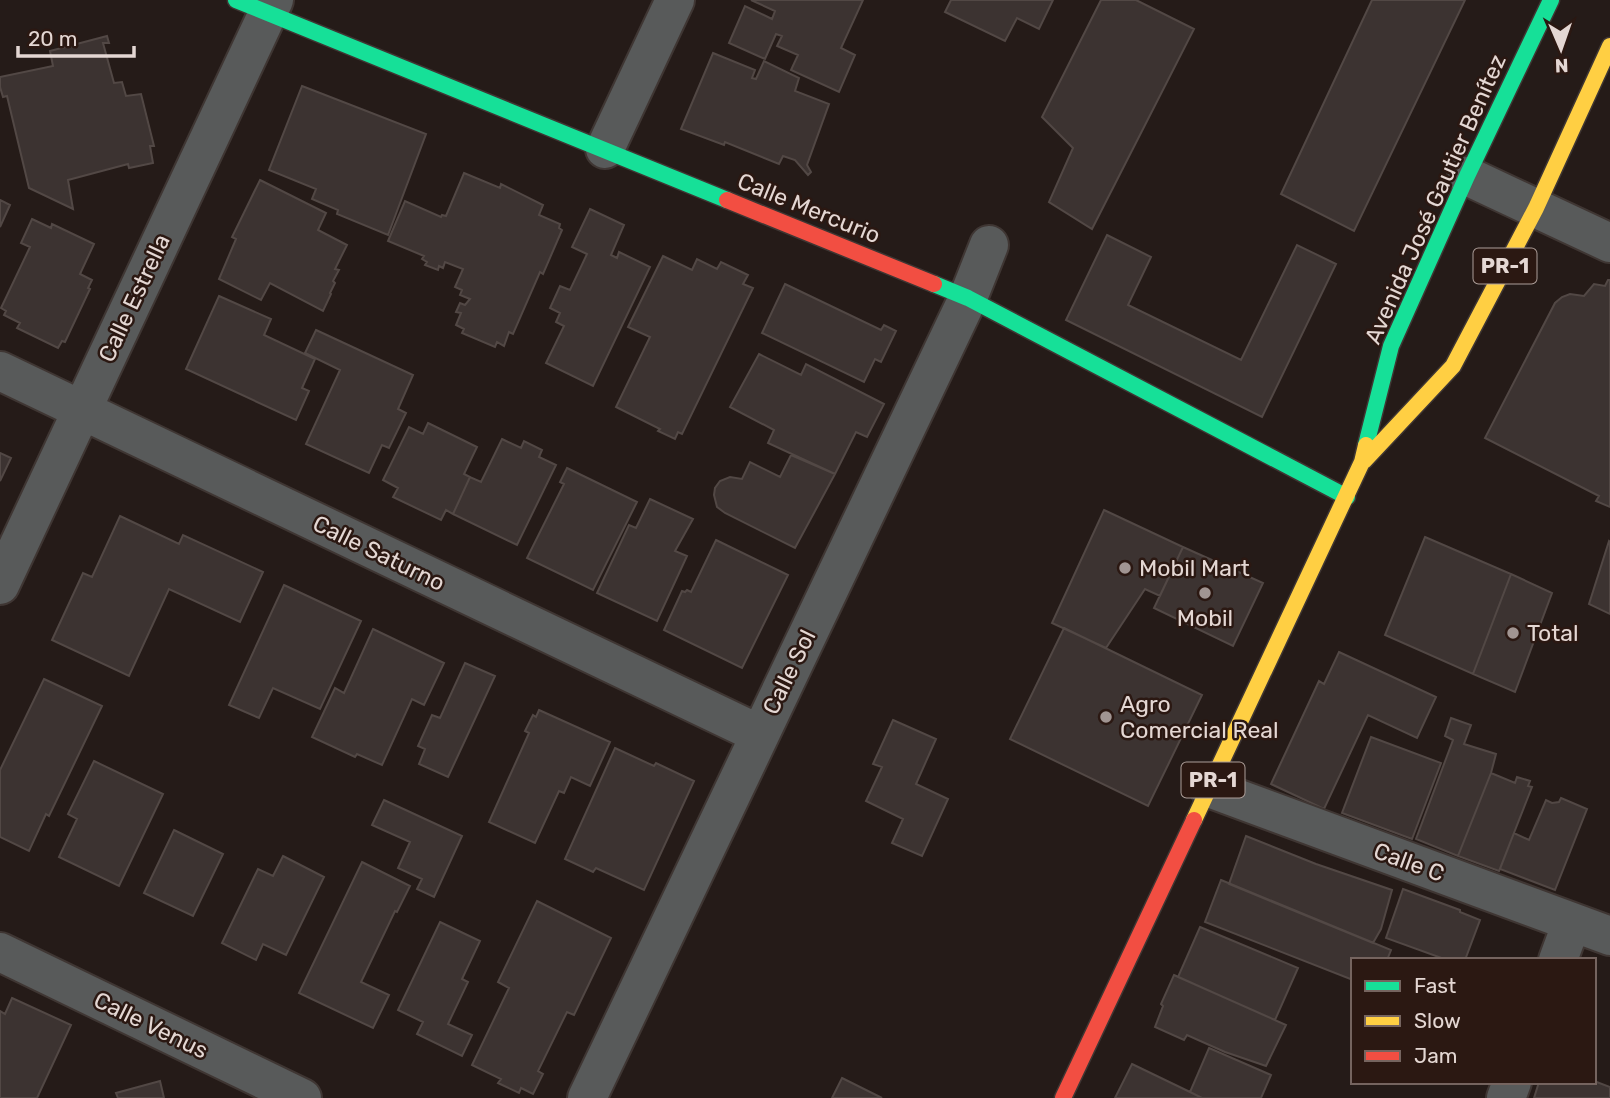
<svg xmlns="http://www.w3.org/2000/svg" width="1610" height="1098" font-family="Rubik,sans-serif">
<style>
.building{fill:#3c3331;stroke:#524845;stroke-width:2}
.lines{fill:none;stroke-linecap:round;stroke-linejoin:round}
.street-casing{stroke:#3f3633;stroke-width:42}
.fast-casing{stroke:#3f3633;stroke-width:19}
.slow-casing{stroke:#3f3633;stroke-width:19}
.jam-casing{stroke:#3f3633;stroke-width:19}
.street{stroke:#585a5a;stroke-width:38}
.fast{stroke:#16e098;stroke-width:16}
.slow{stroke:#ffcf43;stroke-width:16}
.jam{stroke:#f24e42;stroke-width:16}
.poi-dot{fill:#a19592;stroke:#2b1812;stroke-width:2.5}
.labels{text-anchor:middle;stroke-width:5;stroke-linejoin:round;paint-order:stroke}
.shield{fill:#2b1812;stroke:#ac9e99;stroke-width:2}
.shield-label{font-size:21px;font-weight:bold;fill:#e4d7d3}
.street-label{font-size:23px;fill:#e4d7d3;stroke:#2b1812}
.poi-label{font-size:23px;fill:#e4d7d3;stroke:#2b1812;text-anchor:start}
</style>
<rect width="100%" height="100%" fill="#251b18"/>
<path class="building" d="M751,0H863L841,48L855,55L839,92L791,70L798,55L777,46L782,36L776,34L765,59L729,43L745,6L772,19L775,11Z
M951,0H1053L1039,29L1017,18L1005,41L945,12Z
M1101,0H1136L1194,29L1092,229L1049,202L1073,148L1042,117Z
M1372,0H1465L1354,231L1281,194Z
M107,36L109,43H103L114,83L122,82L126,96L141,94L154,146H150L153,163L129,168L128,164L68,180L73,209L29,188L7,96L3,97L0,87V77L53,66L50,51Z
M713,53L755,70L752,78L756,79L764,61L799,78L795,91L829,104L807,165L811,172L808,175L795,160L783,156L779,164L725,142L724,145L681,129Z
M302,86L426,134L388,235L337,214L338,210L312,199L316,189L269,170Z
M464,173L500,188L501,184L543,205L539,215L560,224L559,228L562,230L543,274L540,272L513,334L509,332L504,346L497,342L495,347L462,333L464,329L456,325L461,313L456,312L460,303L465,305L470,299L460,295L462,290L455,287L463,269L445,262L443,268L439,266L438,270L425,265L427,262L422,259L424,256L388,241L405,201L441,217L442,215L446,216Z
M260,180L326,213L318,230L347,245L335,269L339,270L333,281L335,283L330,293L331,294L323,311L270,283L261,300L219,279L236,239L232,237Z
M0,200L10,205L0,227Z
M590,209L624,225L611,255L617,258L619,252L650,267L593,386L546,363L564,326L556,322L560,313L550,308L560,286L570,290L587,254L572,247Z
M32,219L51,228L52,224L94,244L80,274L92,280L88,288L90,289L65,342L62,341L58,348L17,328L20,323L4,315L6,311L1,308L30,247L21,243Z
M1107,235L1151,257L1128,305L1241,360L1297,245L1336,264L1262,417L1066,320Z
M663,256L692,270L697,259L717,269L721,262L748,275L743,284L753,288L682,434L678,432L675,439L658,431L660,429L616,407L650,337L628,327Z
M1608,280H1610V507L1596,501L1599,496L1485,438L1555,303L1562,297L1570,294L1584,296L1594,284L1605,286Z
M785,284L881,330L884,325L896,331L881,362L875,359L864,382L762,333Z
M219,296L271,319L264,335L315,359L302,388L309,391L296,420L186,369Z
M316,330L413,375L398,409L406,413L389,448L382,445L369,473L306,444L340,370L305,353Z
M759,354L801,375L806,364L884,404L867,437L856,432L835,474L768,443L774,430L730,407Z
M428,423L477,447L464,474L470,477L453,514L446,510L441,520L393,497L398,488L383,480L409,427L423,434Z
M502,439L521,448L524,441L542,450L539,457L556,465L517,545L453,514L470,477L481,482Z
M0,453L11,458L0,481Z
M791,455L835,474L795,548L725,513L717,507L714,495L715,488L720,481L730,477L742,479L750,462L780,477Z
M567,468L637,502L593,590L527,558L564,484L560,482Z
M650,499L693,519L675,551L687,556L657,621L597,593L629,525L636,528Z
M1104,510L1183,547L1160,596L1145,589L1106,648L1052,623Z
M120,516L179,544L183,535L263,572L240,622L169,589L129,676L52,640L83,573L92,577Z
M1425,537L1511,574L1473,674L1385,635Z
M716,540L788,575L742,668L664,630L682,591L685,592L687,590L691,592Z
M1609,541L1610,542V614L1589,604Z
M1183,547L1263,583L1233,646L1154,608Z
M1511,574L1552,593L1515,692L1473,674Z
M284,585L361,621L320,709L273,688L259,718L229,705Z
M1064,628L1202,695L1148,806L1010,739Z
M373,629L444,663L424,705L412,699L382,765L357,754L355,757L312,737L335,688L344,693Z
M1339,652L1436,697L1417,738L1368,715L1324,809L1271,784L1319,681L1324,684Z
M465,663L495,676L448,777L419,764L425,749L418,746L432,715L440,718Z
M44,679L102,706L49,816L46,814L29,851L0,837V770Z
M539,710L610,742L590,786L571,777L564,793L559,791L535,843L489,822L529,733L525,731L533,715L536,717Z
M1451,718L1471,725L1464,744L1496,754L1491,773L1458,856L1416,839L1453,740L1445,736Z
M893,720L936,739L916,784L948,799L922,856L892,843L903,819L866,801L882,767L873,764Z
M1371,737L1441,763L1412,839L1342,813Z
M615,748L654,766L656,763L694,781L644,890L596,868L593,872L565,859Z
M94,761L163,794L119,886L59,857L77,819L68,814Z
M1491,773L1515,783L1517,777L1530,781L1528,786L1532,787L1499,871L1458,856Z
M1561,798L1587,809L1555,890L1500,869L1514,833L1529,840L1546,800L1552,803L1559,802Z
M384,800L462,836L434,897L417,889L422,879L398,868L410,842L372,825Z
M174,830L223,854L193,916L144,893Z
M1246,836L1316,864L1392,890L1381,929L1373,943L1229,884Z
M283,856L324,877L286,955L263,944L256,960L222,943L258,869L273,876Z
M362,862L410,886L397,912L395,911L361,982L389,995L373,1028L299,993Z
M1221,880L1391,950L1387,960H1353V980L1205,922Z
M1403,889L1460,910V912L1480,920L1465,960H1447L1386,938Z
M537,901L611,938L574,1015L567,1012L538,1071L543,1074L533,1094L521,1088L519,1093L498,1083L501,1079L472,1065L509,988L498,982Z
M440,922L480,941L462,979L468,982L448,1024L472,1035L462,1056L417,1034L423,1022L398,1010Z
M1200,927L1298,968L1275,1020L1178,977Z
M1174,975L1286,1025L1266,1066L1225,1052L1187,1035L1184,1040L1155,1027L1163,1006L1161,1004Z
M12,998L71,1025L37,1098H0V1011L5,1014Z
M1209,1048L1271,1075L1261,1098H1202L1190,1092Z
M1132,1064L1190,1092L1202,1098H1115Z
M842,1078L882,1098H832Z
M160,1081L164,1098H118L116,1093Z
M1594,1081L1610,1087V1098H1534L1539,1082Z"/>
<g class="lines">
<g class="street-casing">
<path id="street" d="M605,149L675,0
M1467,176L1610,243
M0,371L759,734
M0,585L274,0
M1209,788L1610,936
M0,952L302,1098
M1558,960L1572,922
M587,1098L968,298L989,245
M1506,1098L1512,1082"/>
</g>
<g class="fast-casing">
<path id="fast" d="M236,0L727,200
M934,284L968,298L1347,497
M1366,445L1391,346L1467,176L1551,0"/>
</g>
<g class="slow-casing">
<path id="slow" d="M1364,461L1453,366L1536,208L1610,46
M1194,820L1362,462L1366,445"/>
</g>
<g class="jam-casing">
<path id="jam" d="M727,200L934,284
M1063,1098L1194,820"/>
</g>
<use href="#street" class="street"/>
<use href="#fast" class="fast"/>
<use href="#slow" class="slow"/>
<use href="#jam" class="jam"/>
</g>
<g class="poi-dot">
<circle cx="1125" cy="568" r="7"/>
<circle cx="1205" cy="593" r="7"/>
<circle cx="1513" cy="633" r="7"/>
<circle cx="1106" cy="717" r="7"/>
</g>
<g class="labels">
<g class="shield">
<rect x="1473.5" y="248.5" width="63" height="35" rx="5"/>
<rect x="1181.5" y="762.5" width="63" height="35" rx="5"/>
</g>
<g class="shield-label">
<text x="1505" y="273">PR-1</text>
<text x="1213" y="787">PR-1</text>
</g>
<g class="street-label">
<text transform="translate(1435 199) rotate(-66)" y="8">Avenida José Gautier Benítez</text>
<text transform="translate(809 208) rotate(22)" y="8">Calle Mercurio</text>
<text transform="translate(134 298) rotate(-65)" y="8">Calle Estrella</text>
<text transform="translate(379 553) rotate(26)" y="8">Calle Saturno</text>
<text transform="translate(789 672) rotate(-64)" y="8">Calle Sol</text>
<text transform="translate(1409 862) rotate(20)" y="8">Calle C</text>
<text transform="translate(151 1025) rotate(26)" y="8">Calle Venus</text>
</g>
<g class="poi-label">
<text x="1139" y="576">Mobil Mart</text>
<text x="1205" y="626" text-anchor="middle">Mobil</text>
<text x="1527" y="641">Total</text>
<text x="1120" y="712">Agro<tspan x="1120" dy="26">Comercial Real</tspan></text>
</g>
</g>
<rect x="1351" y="958" width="245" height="126" fill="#2b1812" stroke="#75645f" stroke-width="2"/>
<rect x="1365" y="981" width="35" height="10" fill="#16e098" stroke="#75645f" stroke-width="2"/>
<text x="1414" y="993" font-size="21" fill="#e4d7d3">Fast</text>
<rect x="1365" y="1016" width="35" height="10" fill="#ffcf43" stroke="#75645f" stroke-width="2"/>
<text x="1414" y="1028" font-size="21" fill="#e4d7d3">Slow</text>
<rect x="1365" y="1051" width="35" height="10" fill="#f24e42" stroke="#75645f" stroke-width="2"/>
<text x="1414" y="1063" font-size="21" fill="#e4d7d3">Jam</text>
<g transform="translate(1561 49) rotate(178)" stroke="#2b1812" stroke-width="5" paint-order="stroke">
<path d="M0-5L12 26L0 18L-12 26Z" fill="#e4d7d3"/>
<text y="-10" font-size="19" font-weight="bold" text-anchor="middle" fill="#e4d7d3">N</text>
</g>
<path d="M18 46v10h116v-10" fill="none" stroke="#e4d7d3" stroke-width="3.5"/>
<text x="28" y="46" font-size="21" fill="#e4d7d3" stroke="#2b1812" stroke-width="5" paint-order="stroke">20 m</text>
</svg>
